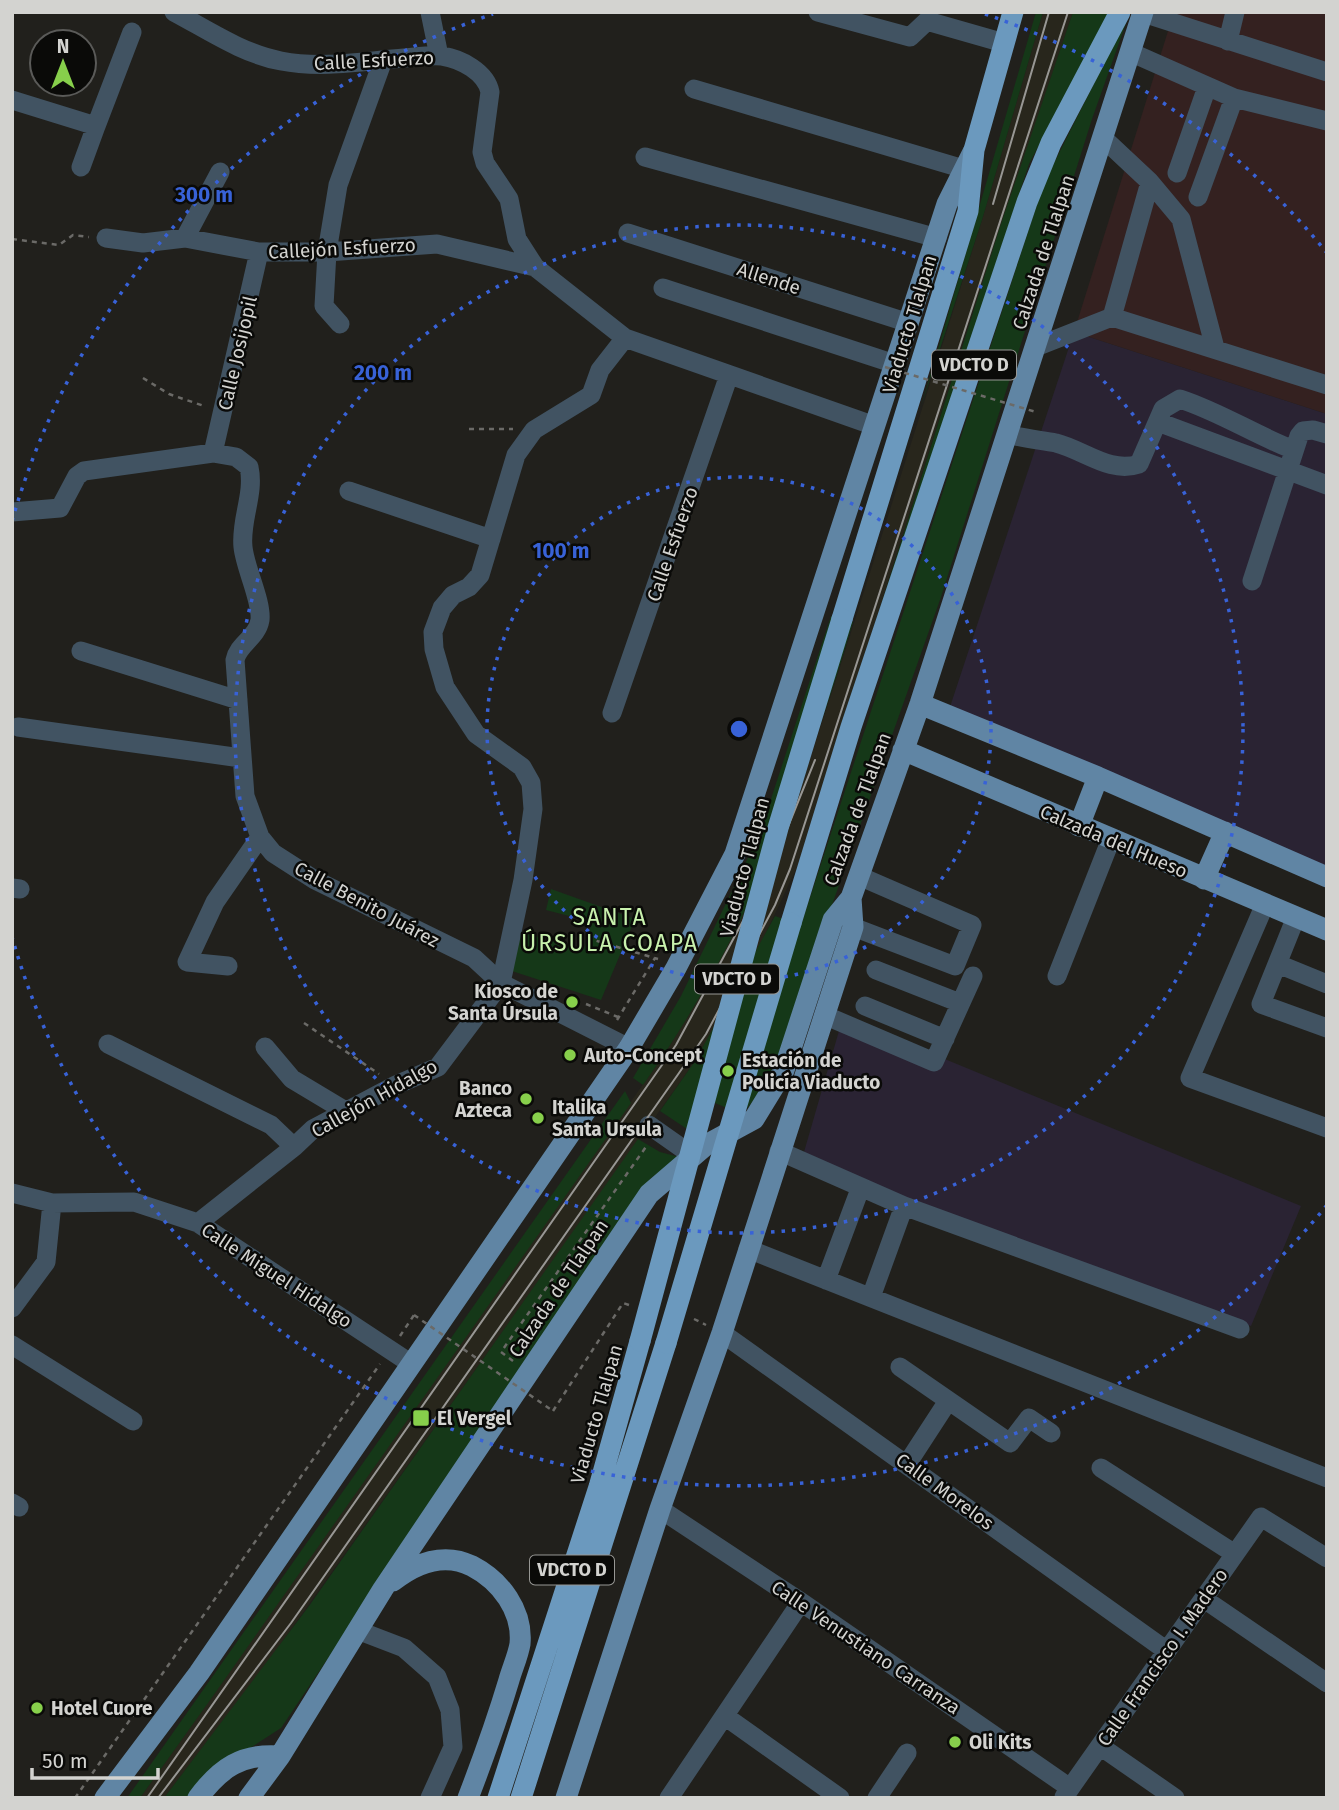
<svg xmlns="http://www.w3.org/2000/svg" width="1339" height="1810" font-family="'Fira Sans',sans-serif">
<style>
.built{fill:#28261c}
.industrial{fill:#2a2333}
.education{fill:#342120}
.green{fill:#153818}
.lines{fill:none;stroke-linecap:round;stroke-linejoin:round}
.path{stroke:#6b6a67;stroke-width:2.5;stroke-dasharray:5 5;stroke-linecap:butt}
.minor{stroke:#415362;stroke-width:19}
.major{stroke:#6085a4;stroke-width:21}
.highway{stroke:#6b99be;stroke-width:21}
.tram{stroke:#989794;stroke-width:2}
.path-bridge{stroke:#6b6a67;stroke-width:2.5;stroke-dasharray:5 5;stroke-linecap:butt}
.highway-bridge{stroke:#6b99be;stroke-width:21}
.ring{fill:none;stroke:#3862d7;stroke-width:3.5;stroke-dasharray:3.5 7}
.poi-dot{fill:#87cf4b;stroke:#0a0a08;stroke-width:2.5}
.labels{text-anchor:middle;stroke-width:5;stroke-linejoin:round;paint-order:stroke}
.shield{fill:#0a0a08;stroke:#979794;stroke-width:2}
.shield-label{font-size:18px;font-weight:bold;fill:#d3d3d0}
.street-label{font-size:19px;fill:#d3d3d0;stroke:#0a0a08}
.poi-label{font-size:19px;font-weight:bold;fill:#d3d3d0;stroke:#0a0a08;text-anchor:start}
.quarter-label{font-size:23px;letter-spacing:2px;fill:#c8f1ad;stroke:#0a0a08}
.centre{fill:#3862d7;stroke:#0a0a08;stroke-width:3.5}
.ring-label{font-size:21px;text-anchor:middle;font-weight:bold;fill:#3862d7;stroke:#0a0a08;stroke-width:5;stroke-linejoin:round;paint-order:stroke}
</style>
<rect width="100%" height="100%" fill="#21201c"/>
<path class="built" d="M1043,12H1073L967,329L827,778L798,865L754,958L695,1061L265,1666L164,1798H140L663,1056L693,1008L764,869L804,777L834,686L982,220Z"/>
<path class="industrial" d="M1074,332L1327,414V888L947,716Z
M843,1017L1301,1206L1251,1326L802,1159Z"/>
<path class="education" d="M1174,12H1327V414L1074,332Z"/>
<path class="green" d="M1036,12H1043L982,220L921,407Z
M1073,12H1109L1029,164L871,637L1000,227Z
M1130,12L1092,119L941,597L781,1049C771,1073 760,1097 741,1114L708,1100L693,1133L660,1111L695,1061L775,916L801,925L1044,183Z
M831,616L853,622C805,785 742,946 643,1085L633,1078L681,996L747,860L769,805Z
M551,889L635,919L601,1000L506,969L516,931L584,949L592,922L546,910Z
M625,1091L631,1103L208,1703L140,1798H127Z
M638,1139L660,1152L679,1157L651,1178L281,1728L244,1752L189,1798H164L309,1606Z"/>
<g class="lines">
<path class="path" d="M12,239L59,245L73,235L89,237
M143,378L169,394L204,406
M469,429H513
M587,938L658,959
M586,1004L618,1017
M617,1020L655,958
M304,1023L379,1074
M694,1319L706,1325
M400,1336L414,1315
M513,1361L501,1352L648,1144
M553,1411L623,1303L629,1305
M75,1798L380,1364"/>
<path class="minor" d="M174,12C208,30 243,54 281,61C322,69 364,61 404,58C416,57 430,55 442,56C461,59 486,72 490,92L482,152L485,163L509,199L517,239L535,267L625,338L875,426
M430,12L439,56
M818,12L910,37L927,21L1004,43
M1143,13L1327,72
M1228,41L1235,12
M1130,52L1234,98L1327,121
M694,89L964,169
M12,100L96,126L132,32
M1103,138L1150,182
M645,157L937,238
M81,167L96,126
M1177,173L1207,87
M1198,197L1234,98
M628,233L909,323
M106,238L143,243L185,238L259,252H327L437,244L535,267
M185,238L220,172
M663,288L895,364
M1112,317L1150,182L1181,219L1215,348
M340,324L324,306L327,252L338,185L383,60
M1036,347L1112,317L1327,385
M1158,422L1327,485
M1008,434C1024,439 1040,440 1056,443C1084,450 1110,474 1139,464L1163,409L1180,399C1220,412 1255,435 1294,450
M213,453L259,252
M349,491L491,539
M12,512L60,508L77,476L84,471L213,453L236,457L249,467C255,494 240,520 243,547C245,568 262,601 260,620C257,638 238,644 235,660L245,796L260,837L273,853L315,880L474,958L501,983L629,1048
M1252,581L1299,436L1303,431L1313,430L1327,434
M81,651L238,700
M612,713L729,375
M18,727L241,758
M12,888L20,889
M1265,904L1190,1078L1327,1128
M1296,917L1261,1004L1327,1028
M853,927L955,966L972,925L859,876
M1278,964L1327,984
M228,966L187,962L215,902L260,837
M876,970L960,1003
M1057,976L1111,839
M865,1006L945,1039
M824,1015L934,1062L973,976
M108,1044L271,1125L294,1147
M265,1047L292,1079L347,1112
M649,1125L693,1156
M779,1151L904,1206L871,1297
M12,1193L52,1203L134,1202L198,1223L410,1363
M904,1206L1240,1329
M198,1223L294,1147L313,1129L396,1085L438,1067L501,983L523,880L533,809L531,783L522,767L476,734L445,687L434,649L433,632L442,608L453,595L469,587L480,575L516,455L534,430L591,395L600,370L625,338
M748,1249L1327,1478
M826,1280L860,1189
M12,1308L46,1262L52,1203
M722,1333L1167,1651
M12,1345L133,1421
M900,1367L1010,1443L1029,1418L1051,1433
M907,1464L948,1401
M1101,1468L1235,1554
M12,1503L19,1507
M660,1509L801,1602L1070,1788
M1204,1599L1327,1683
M357,1630L404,1648L437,1677L450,1710L453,1747L430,1798
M726,1717L840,1798
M1100,1746L1175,1798
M1064,1797L1261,1517L1327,1558
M669,1798L801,1602
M877,1798L907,1753"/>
<path class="major" d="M920,704L1098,777L1327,877
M903,750L1327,930
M1079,826L1098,777
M1204,879L1225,832
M393,1581C416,1563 444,1552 472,1566C501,1581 523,1611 520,1644C518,1656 512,1669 509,1680C497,1720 483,1759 468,1798
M105,1798L199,1673L629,1048L676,968L735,854L947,204L973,152
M198,1798C220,1768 242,1753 280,1756
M249,1798L280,1756L383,1589L649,1194L706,1145L754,1119L784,1070L833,920L851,898L920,704L1143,12
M566,1798L660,1509L722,1333L853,927L851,898"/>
<path class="highway" d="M842,619L968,211L974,150L1013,12
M791,923L851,727L1027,202L1051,143L1120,12
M498,1798L599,1487L640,1341
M521,1798L666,1343"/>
<path class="tram" d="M993,204L1049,12
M147,1798L676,1045L770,871L815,760
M158,1798L291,1623L679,1073L706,1034L775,905L790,869L1068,12"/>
<path class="path-bridge" d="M885,367L1036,412
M414,1315L553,1411"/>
<path class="highway-bridge" d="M640,1341L778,828L842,619
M666,1343L791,923"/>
</g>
<g class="ring">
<circle cx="739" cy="729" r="252"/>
<circle cx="739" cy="729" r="504"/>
<path d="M1327 1205A756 756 0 0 1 12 937M12 521A756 756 0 0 1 493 14M985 14A756 756 0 0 1 1327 253"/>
</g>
<g class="poi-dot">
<circle cx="572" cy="1002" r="7"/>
<circle cx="570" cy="1055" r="7"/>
<circle cx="728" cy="1071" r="7"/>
<circle cx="526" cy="1099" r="7"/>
<circle cx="538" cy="1118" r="7"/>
<rect x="412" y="1409" width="18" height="18" rx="3.5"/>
<circle cx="37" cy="1708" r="7"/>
<circle cx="955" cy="1742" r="7"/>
</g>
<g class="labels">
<g class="shield">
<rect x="932" y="350.5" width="84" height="29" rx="5"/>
<rect x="695" y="964.5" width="84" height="29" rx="5"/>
<rect x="530" y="1555.5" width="84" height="29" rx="5"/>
</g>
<g class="shield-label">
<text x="974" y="371">VDCTO D</text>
<text x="737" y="985">VDCTO D</text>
<text x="572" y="1576">VDCTO D</text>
</g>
<g class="street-label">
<text transform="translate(374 60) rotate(-3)" y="7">Calle Esfuerzo</text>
<text transform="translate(342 248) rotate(-3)" y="7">Callejón Esfuerzo</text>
<text transform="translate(1043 252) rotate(-72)" y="7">Calzada de Tlalpan</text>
<text transform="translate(769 278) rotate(18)" y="7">Allende</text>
<text transform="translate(909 324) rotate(-73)" y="7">Viaducto Tlalpan</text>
<text transform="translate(237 353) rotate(-77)" y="7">Calle Josijopil</text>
<text transform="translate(672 544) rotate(-71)" y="7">Calle Esfuerzo</text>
<text transform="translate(857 809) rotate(-70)" y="7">Calzada de Tlalpan</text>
<text transform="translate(1114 841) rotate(23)" y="7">Calzada del Hueso</text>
<text transform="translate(744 867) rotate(-75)" y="7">Viaducto Tlalpan</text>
<text transform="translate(367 904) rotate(28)" y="7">Calle Benito Juárez</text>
<text transform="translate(374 1098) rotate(-29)" y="7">Callejón Hidalgo</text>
<text transform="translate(277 1275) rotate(33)" y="7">Calle Miguel Hidalgo</text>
<text transform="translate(558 1288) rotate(-56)" y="7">Calzada de Tlalpan</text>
<text transform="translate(596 1414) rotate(-74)" y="7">Viaducto Tlalpan</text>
<text transform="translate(945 1491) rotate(36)" y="7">Calle Morelos</text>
<text transform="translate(866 1647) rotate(34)" y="7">Calle Venustiano Carranza</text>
<text transform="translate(1162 1657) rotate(-55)" y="7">Calle Francisco I. Madero</text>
</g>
<g class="poi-label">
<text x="558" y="998" text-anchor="end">Kiosco de<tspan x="558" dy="22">Santa Úrsula</tspan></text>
<text x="584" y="1062">Auto-Concept</text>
<text x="742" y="1067">Estación de<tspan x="742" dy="22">Policía Viaducto</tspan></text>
<text x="512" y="1095" text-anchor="end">Banco<tspan x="512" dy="22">Azteca</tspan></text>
<text x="552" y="1114">Italika<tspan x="552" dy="22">Santa Ursula</tspan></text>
<text x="437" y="1425">El Vergel</text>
<text x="51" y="1715">Hotel Cuore</text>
<text x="969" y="1749">Oli Kits</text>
</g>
<g class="quarter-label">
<text x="610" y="925">SANTA<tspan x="610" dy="26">ÚRSULA COAPA</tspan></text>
</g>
</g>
<circle cx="739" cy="729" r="10" class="centre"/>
<g class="ring-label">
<text x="204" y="202">300 m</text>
<text x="383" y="380">200 m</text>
<text x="561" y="558">100 m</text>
</g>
<rect width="1339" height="1810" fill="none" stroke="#d3d3d0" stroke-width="28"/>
<g transform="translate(63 63)"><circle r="33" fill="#0a0a08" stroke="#5a5a58" stroke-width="2"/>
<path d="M0-5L12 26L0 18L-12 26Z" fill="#87cf4b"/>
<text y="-10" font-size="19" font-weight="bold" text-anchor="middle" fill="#d3d3d0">N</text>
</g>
<path d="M32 1768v10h126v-10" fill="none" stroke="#d3d3d0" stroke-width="3.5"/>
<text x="42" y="1768" font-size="21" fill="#d3d3d0" stroke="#0a0a08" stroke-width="5" paint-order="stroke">50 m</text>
</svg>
